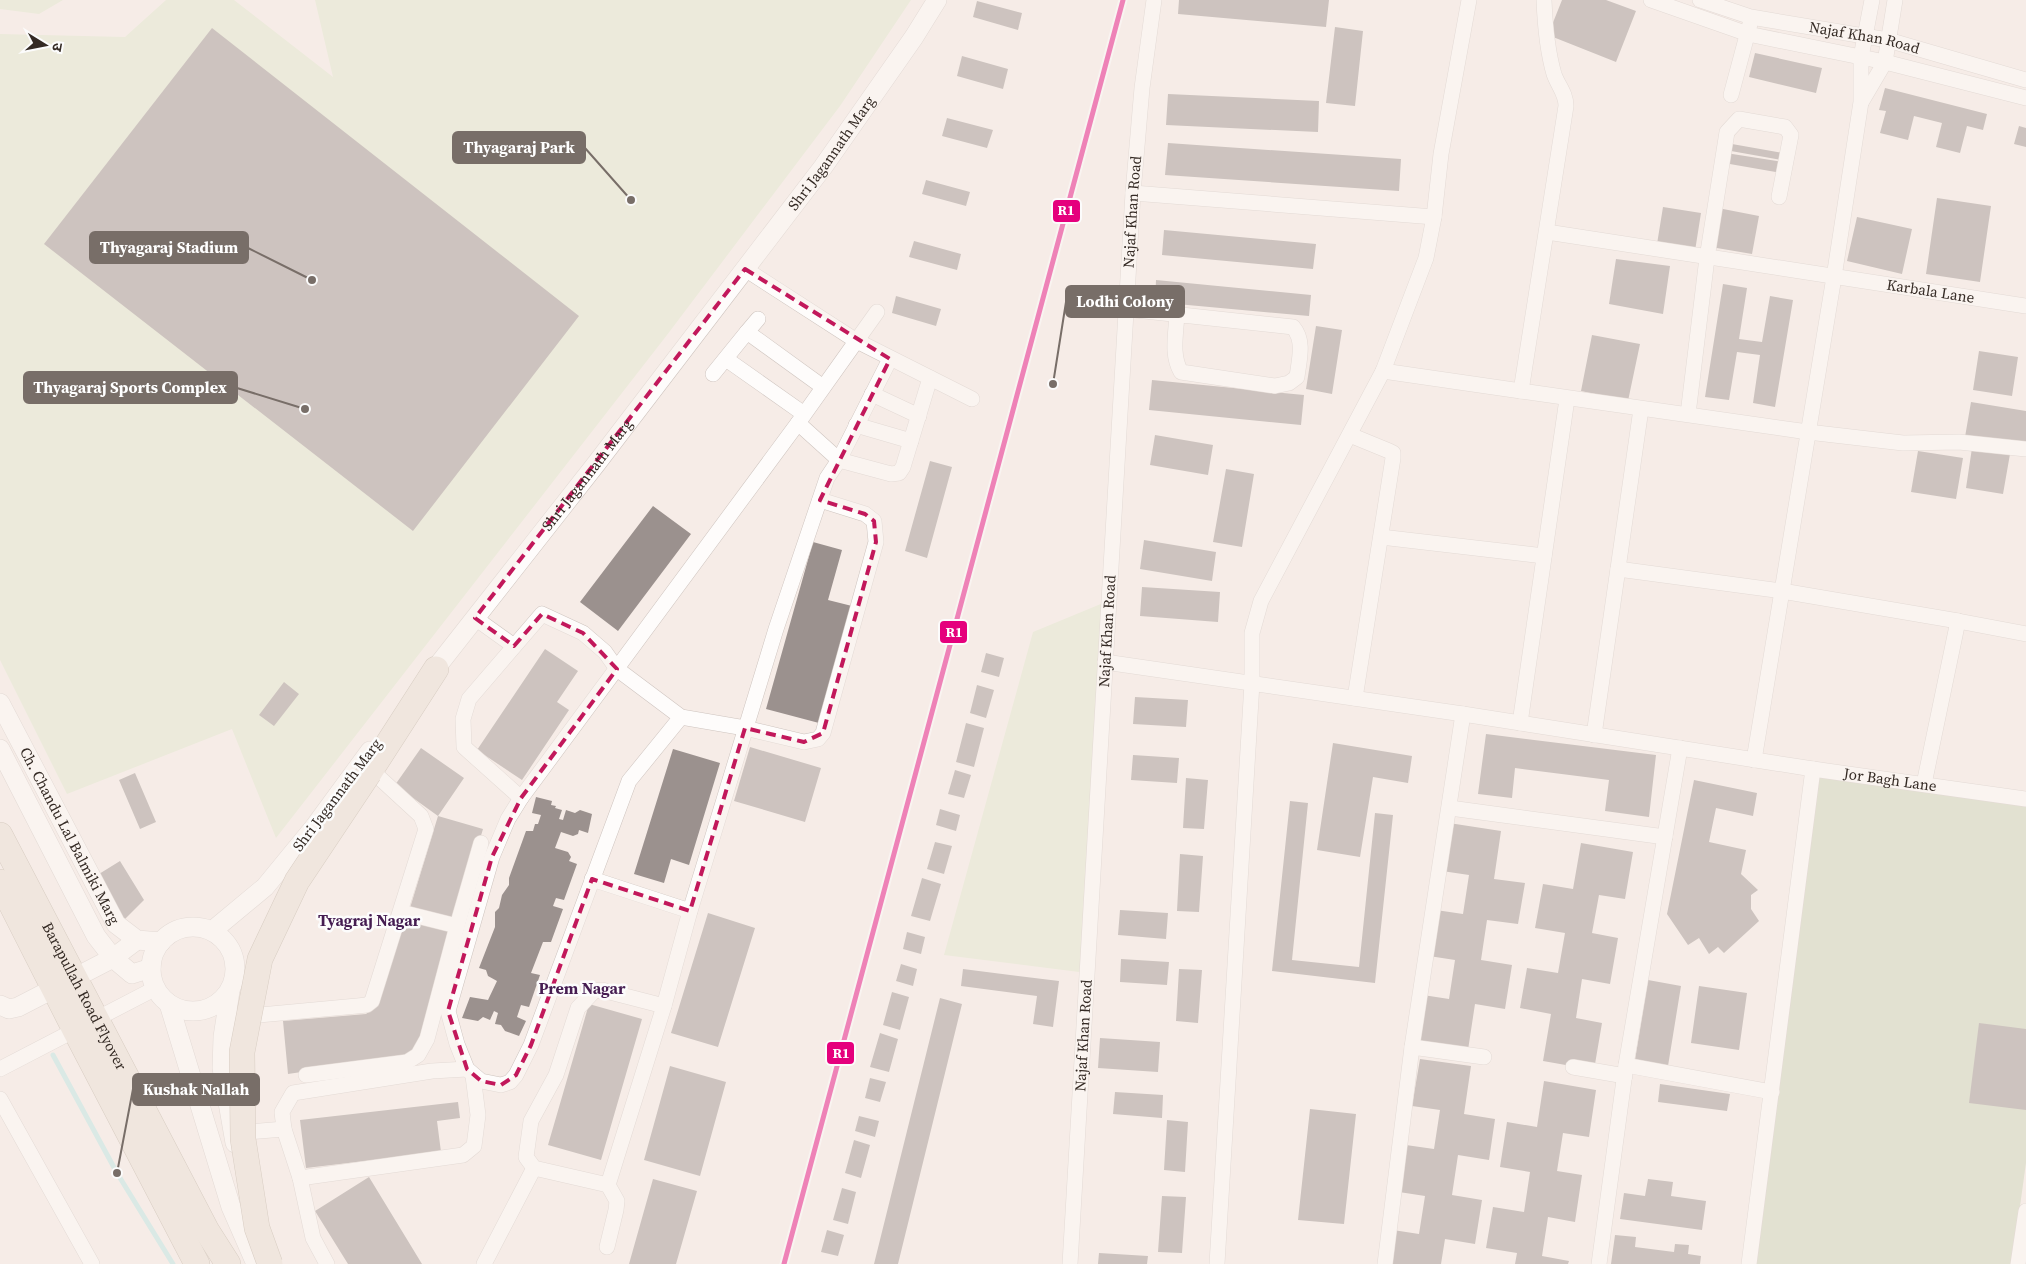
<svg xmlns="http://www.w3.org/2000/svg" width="2026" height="1264" font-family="'Source Serif 4','Noto Sans Devanagari',serif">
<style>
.green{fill:#e0e6cc}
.forest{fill:#cbd2b7}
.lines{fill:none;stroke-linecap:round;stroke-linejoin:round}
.stream{stroke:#b9e4e3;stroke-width:5}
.building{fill:#9b918e}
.minor-casing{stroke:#cec4bf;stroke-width:16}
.tertiary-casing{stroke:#cec4bf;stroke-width:20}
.trunk-casing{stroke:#b5a696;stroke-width:26}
.minor{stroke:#fefcfb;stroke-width:15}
.tertiary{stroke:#fefcfb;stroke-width:19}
.trunk{stroke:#e8ded3;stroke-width:25}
.trunk-bridge-casing{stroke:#b5a696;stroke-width:26;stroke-linecap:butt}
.trunk-bridge{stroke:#e8ded3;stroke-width:25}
.rail-1-casing{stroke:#fcfcfc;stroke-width:9}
.rail-1{stroke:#e5007d;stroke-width:5}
.marked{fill:none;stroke:#c2185b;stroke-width:4;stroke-dasharray:10 6;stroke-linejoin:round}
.labels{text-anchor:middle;stroke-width:5;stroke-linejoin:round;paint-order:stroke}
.street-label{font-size:15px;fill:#342a24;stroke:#fcfcfc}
.neighbourhood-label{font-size:16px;font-weight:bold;fill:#451c51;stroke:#fcfcfc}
.leader{fill:none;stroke:#786e68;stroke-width:2}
.callout-dot{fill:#786e68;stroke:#fcfcfc;stroke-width:2}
.callout{fill:#786e68;stroke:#786e68;stroke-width:2}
.callout-label{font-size:16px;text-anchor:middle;font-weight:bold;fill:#fff}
.line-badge{stroke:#fcfcfc;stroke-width:2}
.badge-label{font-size:14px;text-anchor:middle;font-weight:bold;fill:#fff}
</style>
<rect width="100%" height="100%" fill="#f6ece7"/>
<path class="green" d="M0,0H63L39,14L0,9Z
M166,0H234L333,77L315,0H911L840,106L667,335L276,838L232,729L67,794L0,660V34L125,37Z
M1108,601L1087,973L944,955L1033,632Z"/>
<path class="forest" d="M1816,773L2026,802V1163L2012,1264H1753Z"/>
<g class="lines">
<path class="stream" d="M53,1055L117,1173L173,1264"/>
</g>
<path class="building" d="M1179,0H1329L1326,27L1178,14Z
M1562,0H1606L1636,11L1616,62L1548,35Z
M977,1L1022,13L1018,30L973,17Z
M1335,27L1363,31L1355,106L1326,103Z
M212,28L579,316L413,531L44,244Z
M1755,53L1822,68L1816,93L1749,77Z
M962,56L1008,69L1003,89L957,76Z
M1885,88L1987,114L1983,130L1967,126L1960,153L1936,147L1942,123L1914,116L1908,140L1880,133L1886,111L1879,110Z
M1168,94L1319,101L1318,132L1166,125Z
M947,118L993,130L987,148L942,136Z
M2019,126L2026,128V147L2014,144Z
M1168,143L1401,159L1399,191L1165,175Z
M1732,144L1783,153L1782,160L1731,151Z
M1726,153L1783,162L1781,173L1724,163Z
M926,180L970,192L966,206L922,194Z
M1937,198L1991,206L1980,282L1926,274Z
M1663,207L1701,213L1695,251L1657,244Z
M1718,208L1759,216L1752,254L1711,247Z
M1857,217L1912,229L1902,274L1847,261Z
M1164,230L1316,244L1313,269L1162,255Z
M914,241L961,254L957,270L909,257Z
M1616,259L1670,266L1663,314L1609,304Z
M1156,280L1311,295L1309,316L1155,302Z
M1723,284L1747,288L1739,339L1762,342L1770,296L1793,300L1775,407L1753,403L1760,355L1737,352L1729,400L1705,397Z
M896,296L941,309L936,326L892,313Z
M1316,326L1342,330L1332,394L1306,389Z
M1592,335L1640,344L1628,401L1581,391Z
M1979,351L2018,357L2012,396L1973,390Z
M1152,380L1304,395L1301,425L1149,410Z
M1971,402L2026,411V446L1965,437Z
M1155,435L1213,445L1208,475L1150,465Z
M1972,448L2010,454L2003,494L1966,488Z
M1918,451L1963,458L1956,499L1911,492Z
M930,461L952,467L927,558L905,551Z
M1226,469L1254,474L1242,547L1213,542Z
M653,506L691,534L618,631L580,602Z
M1144,540L1216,552L1212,581L1140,569Z
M813,542L842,550L828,600L852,606L819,723L766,709Z
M1142,587L1220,592L1218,622L1140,616Z
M545,649L578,671L557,702L569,710L522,780L477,750Z
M986,653L1004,658L999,677L981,672Z
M284,682L299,694L274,726L259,715Z
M977,685L994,690L986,718L970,713Z
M1135,697L1188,700L1186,727L1133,724Z
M966,723L984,728L974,767L956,762Z
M1486,734L1656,755L1649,817L1605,811L1609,780L1515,768L1512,798L1478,794Z
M1333,743L1412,756L1408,783L1373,777L1360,857L1317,850Z
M750,747L821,768L805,822L734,801Z
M421,748L464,778L438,816L395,785Z
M673,749L720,763L689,865L671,859L664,883L634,874Z
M1133,755L1179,758L1177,783L1131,780Z
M955,770L971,775L964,798L948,794Z
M135,773L156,822L140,829L119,780Z
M1186,778L1208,780L1204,829L1183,828Z
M1694,780L1757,793L1753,816L1716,808L1709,842L1746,850L1741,874L1758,890L1751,895V909L1759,921L1724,953L1718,947L1709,954L1699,938L1688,945L1667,914Z
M536,797L552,801L551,805L556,806L555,808L562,810L559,819L563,820L566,810L575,813L580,810L592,814L588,833L579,830L578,834L573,836L561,832L555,848L568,852L571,857L569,861L577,864L564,900L556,898L553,906L563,909L551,942H543L531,973L540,975L529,1007L521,1005L517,1017L526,1021L519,1036L505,1031L501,1025L495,1024L498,1013L494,1011L490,1020L483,1017L478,1021L462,1018L470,997L488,1000L497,981L488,976L486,970L479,968L495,927V912L499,908L502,895L509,885V878L526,831H533L535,824H538L541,815L532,813Z
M1290,801L1308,803L1292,960L1359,967L1375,813L1393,815L1375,983L1272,971Z
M940,809L960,815L956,831L936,825Z
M438,816L483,829L455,921L410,908Z
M1449,823L1501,831L1494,879L1525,883L1518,924L1487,920L1481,960L1512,965L1505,1009L1475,1004L1468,1050L1416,1042L1423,995L1449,999L1455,960L1429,956L1436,910L1463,914L1469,875L1442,871Z
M935,842L952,846L944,874L927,869Z
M1581,843L1633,852L1625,899L1599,895L1592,933L1618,938L1610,984L1582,979L1576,1018L1602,1023L1594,1070L1543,1061L1551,1014L1520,1008L1527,968L1558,973L1565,933L1535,928L1543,884L1573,889Z
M1180,854L1203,856L1199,912L1177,911Z
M120,861L144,900L124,920L99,874Z
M922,878L941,884L930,921L911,916Z
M1120,910L1168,913L1166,939L1118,935Z
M708,913L755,928L718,1047L671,1033Z
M405,916L453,932L423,1039L409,1056L288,1074L283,1021L366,1014L379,1003Z
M907,932L925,937L921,954L903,949Z
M1121,959L1169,962L1167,985L1120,982Z
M901,964L917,969L913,986L896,981Z
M963,969L1059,981L1053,1027L1033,1024L1037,996L961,986Z
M1179,969L1202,970L1198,1023L1176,1021Z
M1648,980L1681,986L1668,1066L1635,1060Z
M1699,986L1747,993L1739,1050L1691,1043Z
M892,992L909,997L900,1030L883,1025Z
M940,998L962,1004L898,1264H874Z
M589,1004L642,1019L601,1160L548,1145Z
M1979,1023L2026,1029V1110L1969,1103Z
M880,1033L898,1039L889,1072L870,1067Z
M1100,1038L1160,1042L1158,1072L1098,1068Z
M1420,1059L1471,1066L1464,1114L1495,1119L1489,1160L1458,1155L1452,1195L1482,1200L1475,1244L1445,1239L1441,1264H1388L1393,1230L1419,1234L1425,1196L1399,1192L1406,1145L1434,1149L1440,1110L1412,1106Z
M670,1066L726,1082L700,1176L644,1160Z
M870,1078L886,1082L880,1102L865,1098Z
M1544,1081L1596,1090L1589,1137L1563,1133L1557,1171L1582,1175L1575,1222L1548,1217L1542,1256L1569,1261L1568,1264H1515L1517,1253L1486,1248L1493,1207L1524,1212L1530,1172L1500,1167L1507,1122L1537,1127Z
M1660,1084L1730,1094L1727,1111L1658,1102Z
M1115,1092L1163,1095L1162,1118L1113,1114Z
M458,1102L460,1118L437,1121L441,1152L306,1168L300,1120Z
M1310,1109L1356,1114L1344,1224L1298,1220Z
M859,1116L879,1121L875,1137L855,1131Z
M1167,1120L1188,1122L1185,1172L1164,1170Z
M854,1140L870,1145L861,1178L845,1173Z
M369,1177L422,1264H348L315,1211Z
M653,1179L697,1191L676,1264H629Z
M1648,1179L1673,1182L1671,1196L1706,1201L1702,1230L1620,1219L1624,1193L1645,1196Z
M842,1188L856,1192L848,1224L833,1220Z
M1162,1196L1186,1197L1182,1253L1158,1252Z
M827,1230L844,1235L838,1256L821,1252Z
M1615,1235L1636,1237L1635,1247L1674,1252L1675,1244L1689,1245L1688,1254L1701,1256L1700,1264H1611Z
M1099,1253L1148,1256L1147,1264H1098Z"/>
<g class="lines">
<g class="minor-casing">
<g id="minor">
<path d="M1544,0C1545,25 1547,50 1554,74C1558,86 1566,93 1566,106L1521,391L1808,432L1903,443L1959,442L2026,449"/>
<path d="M1651,0L1748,34L1885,62L2026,98"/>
<path id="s1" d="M1700,0L1751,17L1888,40L2026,80"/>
<path d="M1731,95L1750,24"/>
<path d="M1862,101L1885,62L1895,0"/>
<path d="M1133,193L1434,217"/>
<path id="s2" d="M1547,232L2026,306"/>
<path d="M745,269L855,340L972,399"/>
<path d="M1126,309L1293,327C1305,341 1299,360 1297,377L1289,383L1275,386L1181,372C1171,355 1176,334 1177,314"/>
<path d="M747,332L758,319"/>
<path d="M726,359L804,414"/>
<path d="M890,359L839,460L891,474L899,473L903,467L930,378"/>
<path d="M1383,371L1521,391"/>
<path d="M713,374L747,332L823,387"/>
<path d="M872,394L919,416"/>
<path d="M1688,414L1707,258L1727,132L1739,119L1785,127L1791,135L1779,197"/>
<path d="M856,425L911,441"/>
<path d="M1350,435L1389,451L1393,453V458L1355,698"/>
<path d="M1381,537L1544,556"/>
<path d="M1618,569L1782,591L1958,621"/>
<path d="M475,618L514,646"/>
<path id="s3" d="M1105,662L1463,714L1813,769L2026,799"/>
<path d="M681,717L629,781L531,1045L516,1075L510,1082L501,1085L481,1081L467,1069L457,1044L448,1011L492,857L508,819L521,798L798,423L877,312"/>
<path d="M1520,723L1567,399"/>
<path d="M1594,735L1641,409"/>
<path d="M1754,760L1834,277L1861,102V57L1872,0"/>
<path d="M1924,784L1958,621L2026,634"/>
<path d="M521,798L464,747L463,719L469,699L542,614L583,633L605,652L617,669L681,717L745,728L804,742L818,739L823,733L876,542L874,521L865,514L820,500"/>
<path d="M1450,808L1665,837"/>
<path d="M592,879L690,911"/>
<path d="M457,926L481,843"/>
<path d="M226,1018L357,1006L367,1005L372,1001L426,829L421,816L371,770"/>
<path d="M1412,1047L1484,1057"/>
<path d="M1626,1065L1772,1092"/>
<path d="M1573,1067L1625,1076"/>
<path d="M0,1069L156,988"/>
<path d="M306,1075L407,1062L418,1055L427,1039L457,926L401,912"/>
<path d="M0,1099L92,1264"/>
<path d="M235,1133L284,1129"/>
<path d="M300,1178L463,1155L474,1146L478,1115L473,1076"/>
<path d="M608,1185L534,1168L526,1157L531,1121L556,1075L578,1008L594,991L602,990L664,1006"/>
<path d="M607,1247L616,1210L617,1201L608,1185L664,1006L690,911L776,629L827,478L839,460L798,423"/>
<path d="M327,1264L313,1238L300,1178L284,1129L282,1112L293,1093L432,1071L467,1069"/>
<path d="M484,1264L534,1168"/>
<path id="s4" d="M1070,1264L1133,193L1142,88L1154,0"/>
<path d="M1217,1264L1252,683V633L1261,601L1383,371L1426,258L1434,217L1441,154L1469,0"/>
<path d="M1385,1264L1412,1047L1463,714"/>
<path d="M1599,1264L1626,1065L1680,748"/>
<path d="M1749,1264L1813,769"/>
<path d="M2018,1264L2026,1211"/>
</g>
</g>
<g class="tertiary-casing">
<g id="tertiary">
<path id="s5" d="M428,678L596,464L823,167L914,37L937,0"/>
<path id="s6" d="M0,703L116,924L137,940L161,942"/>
<path d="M0,749L96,936L113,958L132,974L151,968"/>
<circle cx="193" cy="969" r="42"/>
<path d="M212,931L265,887L315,826L370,751"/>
<path d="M230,991L223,1037L222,1068L235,1143"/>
<path d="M169,1004L231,1207L256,1264"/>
<path d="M0,1005L9,1009L18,1007L113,958L137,940"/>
</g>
</g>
<g class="trunk-casing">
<g id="trunk">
<path d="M369,773L436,669"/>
<path id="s7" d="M0,835L207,1231L228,1264"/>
<path d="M0,882L75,1030L197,1264"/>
</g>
</g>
<use href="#minor" class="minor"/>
<use href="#tertiary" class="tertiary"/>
<use href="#trunk" class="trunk"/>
<g class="trunk-bridge-casing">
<path id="trunk-bridge" d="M270,1264L257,1228L243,1139L242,1052L260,959L297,881L369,773"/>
</g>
<use href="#trunk-bridge" class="trunk-bridge"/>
<g class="rail-1-casing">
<path id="rail-1" d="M784,1264L1123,0"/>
</g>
<use href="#rail-1" class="rail-1"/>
</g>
<path d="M0 0H2026V1264H0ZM745,269L890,359L820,500L865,514L874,521L876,542L823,733L804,742L745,728L690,911L592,879L531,1045L516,1075L501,1085L481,1081L467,1069L448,1011L492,857L521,798L617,669L583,633L542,614L514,646L475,618Z" fill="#f6ece7" fill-opacity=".55" fill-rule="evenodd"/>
<path class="marked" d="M745,269L890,359L820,500L865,514L874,521L876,542L823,733L804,742L745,728L690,911L592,879L531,1045L516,1075L501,1085L481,1081L467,1069L448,1011L492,857L521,798L617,669L583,633L542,614L514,646L475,618Z"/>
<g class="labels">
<g class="street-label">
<text dy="5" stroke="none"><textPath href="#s1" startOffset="169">Najaf Khan Road</textPath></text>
<text dy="5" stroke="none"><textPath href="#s5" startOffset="662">Shri Jagannath Marg</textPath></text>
<text dy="5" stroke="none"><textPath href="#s4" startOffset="1054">Najaf Khan Road</textPath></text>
<text dy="5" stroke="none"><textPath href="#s2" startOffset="388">Karbala Lane</textPath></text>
<text dy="5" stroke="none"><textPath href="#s5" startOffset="258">Shri Jagannath Marg</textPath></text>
<text dy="5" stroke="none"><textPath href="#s4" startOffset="634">Najaf Khan Road</textPath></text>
<text dy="5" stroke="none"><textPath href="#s3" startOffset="794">Jor Bagh Lane</textPath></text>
<text transform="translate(337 795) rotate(-53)" y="5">Shri Jagannath Marg</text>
<text dy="5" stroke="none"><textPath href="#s6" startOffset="150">Ch. Chandu Lal Balmiki Marg</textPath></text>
<text dy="5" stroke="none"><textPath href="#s7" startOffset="182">Barapullah Road Flyover</textPath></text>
<text dy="5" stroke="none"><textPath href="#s4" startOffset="229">Najaf Khan Road</textPath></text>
</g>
<g class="neighbourhood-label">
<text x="369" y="926">Tyagraj Nagar</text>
<text x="582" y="994">Prem Nagar</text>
</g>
</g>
<path class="leader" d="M631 200L585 148M312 280L248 248M1053 384L1066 302M305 409L237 388M117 1173L133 1089"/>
<g class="callout-dot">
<circle cx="631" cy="200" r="5"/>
<circle cx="312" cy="280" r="5"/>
<circle cx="1053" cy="384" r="5"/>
<circle cx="305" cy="409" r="5"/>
<circle cx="117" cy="1173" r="5"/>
</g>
<g class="callout">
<rect x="453" y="132" width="132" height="31" rx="5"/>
<rect x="90" y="232" width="158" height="31" rx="5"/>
<rect x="1066" y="286" width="118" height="31" rx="5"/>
<rect x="24" y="372" width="213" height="31" rx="5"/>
<rect x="133" y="1074" width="126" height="31" rx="5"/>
</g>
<g class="callout-label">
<text x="519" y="153">Thyagaraj Park</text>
<text x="169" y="253">Thyagaraj Stadium</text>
<text x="1125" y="307">Lodhi Colony</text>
<text x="130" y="393">Thyagaraj Sports Complex</text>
<text x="196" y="1095">Kushak Nallah</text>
</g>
<g class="line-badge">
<rect x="1052" y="199" width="29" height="24" rx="5" fill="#e5007d"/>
<rect x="939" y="620" width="29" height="24" rx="5" fill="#e5007d"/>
<rect x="826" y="1041" width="29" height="24" rx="5" fill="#e5007d"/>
</g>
<g class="badge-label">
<text x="1066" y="215">R1</text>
<text x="954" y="637">R1</text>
<text x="841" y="1058">R1</text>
</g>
<g transform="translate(45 45) rotate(100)" stroke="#fcfcfc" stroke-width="4" paint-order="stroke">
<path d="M0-4L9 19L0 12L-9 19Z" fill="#342a24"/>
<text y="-8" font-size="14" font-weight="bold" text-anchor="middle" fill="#342a24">उ</text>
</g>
</svg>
